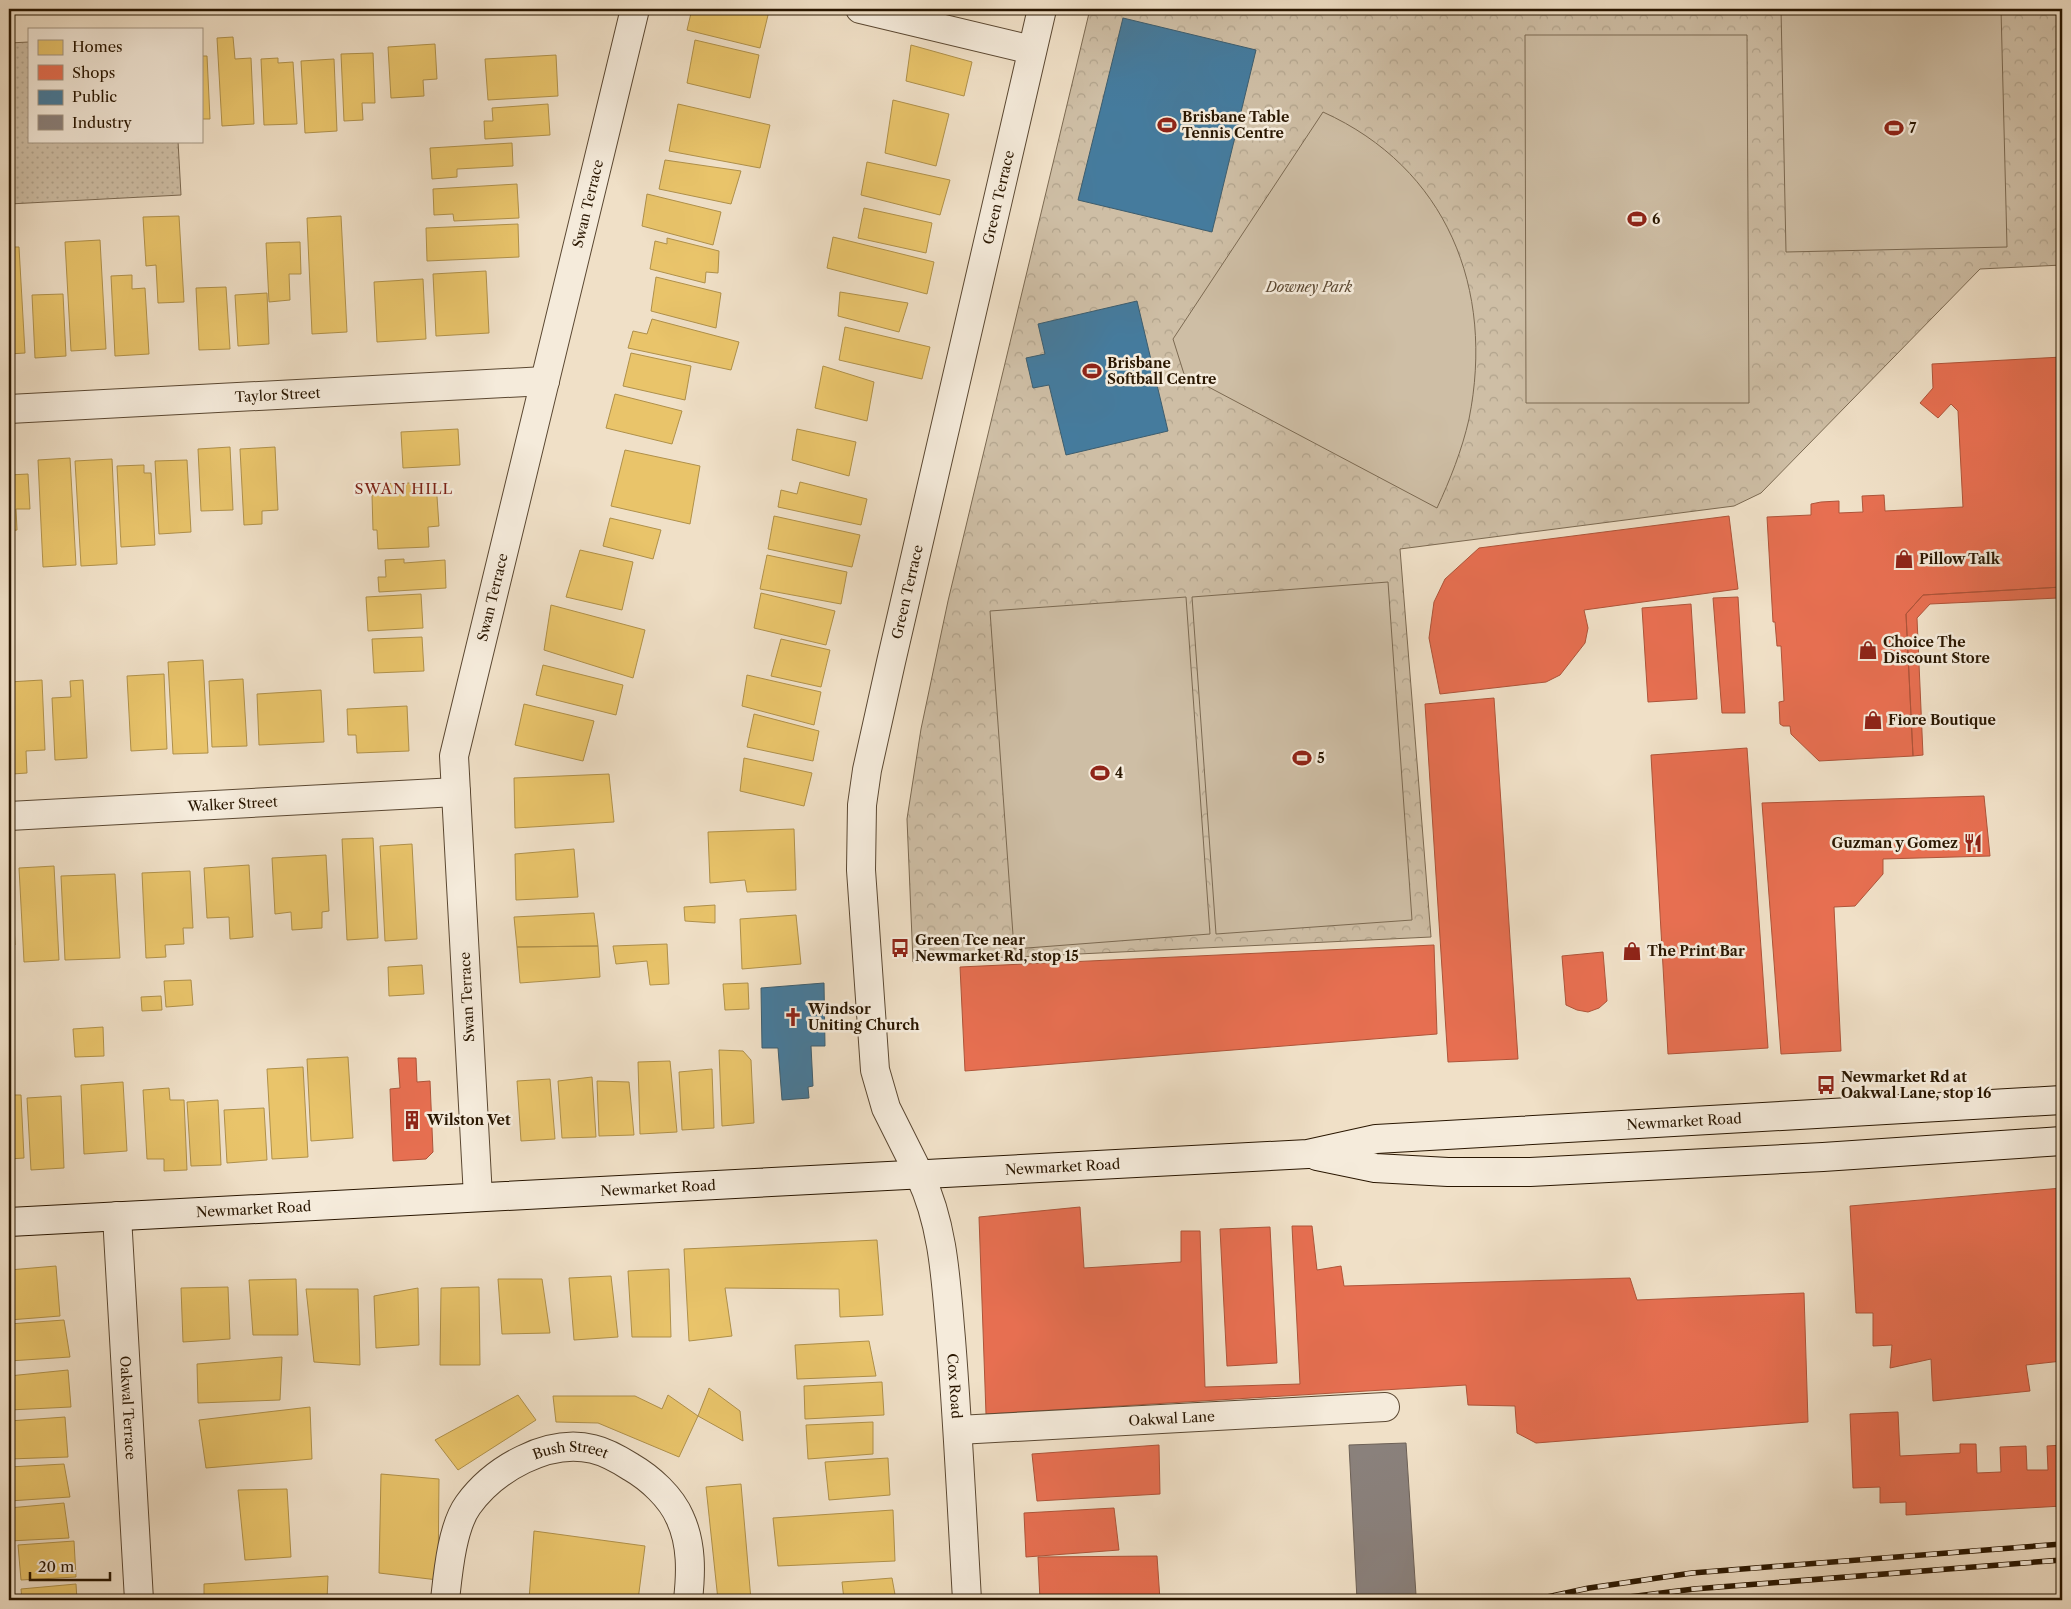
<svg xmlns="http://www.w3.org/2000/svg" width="2071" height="1609" font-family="'Libre Caslon Text',serif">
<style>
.grass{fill:url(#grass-dots);stroke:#7c6a52}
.forest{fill:url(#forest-crowns);stroke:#7c6a52}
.pitch{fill:#cebea5;stroke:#7c6a52}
.homes{fill:#e9c46a;stroke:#af904a}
.shops{fill:#e76f51;stroke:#ae5439}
.public{fill:#457b9d;stroke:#3d5d6e}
.industry{fill:#8a817c;stroke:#6d6157}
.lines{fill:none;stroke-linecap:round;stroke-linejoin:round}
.minor-casing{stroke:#5b4832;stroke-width:30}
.tertiary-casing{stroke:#5b4832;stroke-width:30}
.secondary-casing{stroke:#291600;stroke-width:30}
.minor{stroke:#f5ebdb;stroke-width:28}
.tertiary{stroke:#f5ebdb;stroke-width:28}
.secondary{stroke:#f5ebdb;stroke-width:28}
.rail-casing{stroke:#291600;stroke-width:5.5}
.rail{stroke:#f5ebdb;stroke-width:4;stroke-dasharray:11;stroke-linecap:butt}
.labels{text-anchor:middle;stroke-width:5;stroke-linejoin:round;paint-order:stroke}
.poi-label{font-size:14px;font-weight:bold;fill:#291600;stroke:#f5ebdb;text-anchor:start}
.street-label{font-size:14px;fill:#291600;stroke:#f5ebdb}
.park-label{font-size:14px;font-style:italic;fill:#5b4832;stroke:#f5ebdb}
.neighbourhood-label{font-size:15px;letter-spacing:1px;fill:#7a1f14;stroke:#f5ebdb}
</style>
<defs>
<pattern id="grass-dots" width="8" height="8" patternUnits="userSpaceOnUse" patternTransform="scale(1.25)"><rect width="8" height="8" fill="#cebea5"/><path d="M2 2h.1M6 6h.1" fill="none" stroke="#b1a38c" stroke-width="1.8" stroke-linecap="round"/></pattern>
<pattern id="forest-crowns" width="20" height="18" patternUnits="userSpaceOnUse" patternTransform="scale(1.25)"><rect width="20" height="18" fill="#cebea5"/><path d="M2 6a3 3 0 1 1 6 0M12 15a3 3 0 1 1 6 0" fill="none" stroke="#b1a38c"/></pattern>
</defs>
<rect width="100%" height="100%" fill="#f0e0c7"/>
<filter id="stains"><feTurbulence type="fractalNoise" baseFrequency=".004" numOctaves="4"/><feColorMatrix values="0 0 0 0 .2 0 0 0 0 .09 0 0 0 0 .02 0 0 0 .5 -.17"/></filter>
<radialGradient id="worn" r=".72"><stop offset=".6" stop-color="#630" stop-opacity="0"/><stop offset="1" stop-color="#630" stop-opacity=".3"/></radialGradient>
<path class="grass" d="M29,42V141H178L181,195L9,204V43Z"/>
<path class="forest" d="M1090,9H2062V265L1980,269L1761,493L1734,506L1400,549L1431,937L913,962L907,819L921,729L948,601Z"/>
<path class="pitch" d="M1781,9H2001L2007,247L1786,252Z
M1525,35H1747L1749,403H1526Z
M1323,112C1447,168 1495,289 1469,419C1462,450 1450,480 1437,508L1184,374L1173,339Z
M1388,582L1412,920L1216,934L1192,597Z
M1186,597L1210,934L1014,949L990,611Z"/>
<path class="homes" d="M692,9H761L769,11L760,48L687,30Z
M233,37L235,59L251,58L254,124L222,126L217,38Z
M695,40L759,55L750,98L687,83Z
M435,44L437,79L423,80L424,96L391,98L388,47Z
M911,45L972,62L964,96L906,81Z
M373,53L375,103H362L363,120L344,121L341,54Z
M556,55L558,96L488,100L485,59Z
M201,56H207L210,119H201Z
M278,58V63L293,62L297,124L264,125L261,59Z
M334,59L337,131L305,133L301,61Z
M893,100L949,114L936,166L885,153Z
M548,104L550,135L485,139L484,121H493L492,108Z
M678,104L770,125L760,168L669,151Z
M512,143L513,166L457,169V177L432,179L430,148Z
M665,160L741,171L731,204L659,189Z
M867,162L950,180L940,215L861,195Z
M517,184L519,218L454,221L453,214L434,215L433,189Z
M647,194L721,212L713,245L642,226Z
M864,208L932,223L926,253L858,238Z
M179,216L184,302L158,303L156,265L146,266L143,217Z
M341,216L347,332L312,334L307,218Z
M518,224L519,257L427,261L426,228Z
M833,237L934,262L927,294L827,268Z
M667,238L719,251L718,273L706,272L705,283L650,269L655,241L667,244Z
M100,240L106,349L71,351L65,242Z
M300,242L301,274H289L290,300L269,302L266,243Z
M9,247H19L25,353L9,354Z
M486,271L489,333L436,336L433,274Z
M132,275V289L145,288L149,354L115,356L111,276Z
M656,277L721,293L716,328L651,311Z
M423,279L426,339L377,342L374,282Z
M226,287L230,349L199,350L196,288Z
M840,292L908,303L899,332L838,316Z
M267,293L269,344L238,346L235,295Z
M63,294L66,356L35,358L32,295Z
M652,319L739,342L731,370L628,348L633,331L647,334Z
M845,327L930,347L922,379L839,360Z
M631,353L691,366L685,400L623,386Z
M823,366L874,382L867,421L815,408Z
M615,394L682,411L672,444L606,428Z
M458,429L460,465L403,468L401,432Z
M797,429L856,442L849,476L792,460Z
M230,447L233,510L201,511L198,449Z
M275,447L278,510L262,511V524L244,525L240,449Z
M625,450L700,466L690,524L611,506Z
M70,458L76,565L43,567L38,460Z
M112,459L117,564L81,566L75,461Z
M187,460L191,532L159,534L155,461Z
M144,465V473H151L155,545L121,547L117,466Z
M28,474L30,509H16L17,530L9,531V475Z
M436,482L439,526L428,527L429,547L378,549L377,530H373L372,495H384V484Z
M800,482L867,499L861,525L778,507L781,490L797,494Z
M774,516L860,535L852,567L768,549Z
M610,518L661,530L653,559L603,546Z
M580,550L633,562L622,610L566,597Z
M767,555L847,572L841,604L760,589Z
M404,559V563L445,560L446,588L379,592L378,577H386L385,560Z
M761,593L835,611L826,645L754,628Z
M421,594L423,628L368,631L366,597Z
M551,605L645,630L633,678L544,650Z
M422,637L424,671L374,673L372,639Z
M781,639L830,650L821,687L771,676Z
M203,660L208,753L173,754L168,662Z
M543,665L623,685L616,715L536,695Z
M164,674L167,749L131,751L127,676Z
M747,675L821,692L814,725L742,706Z
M243,679L247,746L212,747L209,681Z
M42,680L45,750L26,751L27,773L12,774L9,682Z
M83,680L87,758L55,760L52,698L71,697L70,681Z
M321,690L324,742L259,745L257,694Z
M524,704L594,721L583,761L515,745Z
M407,706L409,751L357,753L356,735H348L347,709Z
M754,714L819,731L813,761L747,747Z
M744,758L812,773L804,806L740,791Z
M609,774L614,822L515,828L514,778Z
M794,829L796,890L747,892L745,880L710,883L708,832Z
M373,838L378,938L347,940L342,839Z
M412,844L417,939L385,941L380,846Z
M574,849L578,897L516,900L515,854Z
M326,855L329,911L322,912V928L292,930L291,912L275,914L272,858Z
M249,865L253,937L230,939L229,917L207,918L204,868Z
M54,866L59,960L24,962L19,868Z
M9,868H11L15,945H9Z
M190,871L193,928H183L184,944L165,945L166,957L146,958L142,873Z
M115,874L120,958L65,960L61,876Z
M715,905V923L685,921L684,907Z
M594,913L598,946L517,947L514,917Z
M796,915L801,964L742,969L740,919Z
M667,944L669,984L650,985L647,961L616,964L613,946Z
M598,946L600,977L520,983L517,947Z
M422,965L424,994L389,996L388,967Z
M191,980L193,1005L166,1007L164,981Z
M748,983L749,1009L725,1010L723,984Z
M161,996L162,1010L142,1011L141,997Z
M103,1027L104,1056L75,1057L73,1029Z
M719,1050L743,1051L751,1060L754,1123L722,1126Z
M348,1057L353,1138L311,1141L307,1059Z
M670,1061L677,1132L640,1134L638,1062Z
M303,1067L308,1157L272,1159L267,1069Z
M712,1069L714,1128L682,1130L679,1072Z
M592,1077L596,1137L562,1138L558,1081Z
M550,1079L555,1139L521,1141L517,1081Z
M597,1081L629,1082L634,1135L599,1136Z
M123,1082L127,1151L84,1154L81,1085Z
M169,1088L170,1100H184L187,1170L164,1171V1159H147L143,1090Z
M9,1095H21L24,1158L9,1159Z
M61,1096L64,1168L31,1170L27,1098Z
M218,1100L221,1165L191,1166L187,1102Z
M264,1108L267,1160L227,1163L224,1110Z
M877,1240L883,1315L840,1317L839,1289L725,1288L732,1336L689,1341L684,1249Z
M56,1266L60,1316L9,1320V1270Z
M669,1269L671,1337H632L628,1271Z
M611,1276L618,1337L574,1340L569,1278Z
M296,1279L298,1335H253L249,1280Z
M498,1279H542L550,1333L502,1334Z
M228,1287L230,1339L183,1342L181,1288Z
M479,1287L480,1365H440L441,1288Z
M418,1288L419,1345L376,1348L374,1296Z
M306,1289H358L360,1365L314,1362Z
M64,1320L70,1357L9,1361V1324Z
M869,1341L876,1376L797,1379L795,1345Z
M282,1357L280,1400L198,1403L197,1364Z
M68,1370L71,1407L9,1410V1376Z
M882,1382L884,1415L805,1419L804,1386Z
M709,1388L740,1411L743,1441L698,1416Z
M518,1395L536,1420L458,1470L435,1440Z
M668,1395L698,1416L679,1457L598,1423L556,1422L553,1396H635L662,1409Z
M310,1407L312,1459L206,1468L199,1420Z
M65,1417L68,1457L9,1459V1421Z
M873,1422V1454L808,1459L806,1425Z
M888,1458L890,1495L829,1500L825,1462Z
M64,1464L70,1497L9,1501V1467Z
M381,1474L439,1479L438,1580L379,1573Z
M741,1484L751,1600H718L706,1487Z
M287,1489L291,1557L245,1560L238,1490Z
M64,1503L69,1538L9,1541V1508Z
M893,1510L895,1561L778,1566L773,1518Z
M534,1531L645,1546L638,1600H529Z
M74,1541L76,1577L21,1580L18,1545Z
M328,1576L327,1600H204V1584Z
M892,1578L896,1600H844L842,1582Z
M76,1584L77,1600H22L21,1589Z"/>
<path class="shops" d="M2062,357V587L1923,595L1906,614L1913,756L1819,761L1791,734L1790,726H1783L1780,724L1779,702L1784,701L1781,646H1777L1775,622H1773L1767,517L1811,515V504L1821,502L1839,501V513L1863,512L1862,496L1884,495L1885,511L1963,507L1958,411L1951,404L1938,418L1920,403L1933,388L1932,364Z
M1729,516L1738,589L1584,610L1588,628L1585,643L1560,675L1546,682L1440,694L1429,638L1434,602L1445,579L1479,548Z
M2062,587V606H2058V598L1930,604L1917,618L1923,755L1913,756L1906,614L1923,595Z
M1738,597L1745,713H1722L1713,598Z
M1691,604L1697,699L1648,702L1642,608Z
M1494,698L1518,1059L1448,1062L1425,704Z
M1747,748L1768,1048L1668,1054L1651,755Z
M1984,796L1990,856L1883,859V874L1855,906L1834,907L1841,1051L1781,1054L1762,803Z
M1434,945L1437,1034L965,1071L960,967Z
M1603,952L1607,1001L1599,1008L1588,1012L1577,1010L1566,1005L1562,956Z
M398,1058H416L417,1082L430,1081L433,1152L426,1159L393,1161L390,1089L400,1088Z
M2062,1188V1361L2026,1365L2030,1391L1933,1401L1931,1359L1890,1368L1892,1345L1873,1346V1313H1856L1850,1206Z
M1080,1207L1084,1268L1181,1262V1231H1200L1205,1387L1300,1384L1292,1226H1312L1317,1270L1341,1266L1344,1286L1630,1278L1637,1300L1804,1293L1808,1422L1536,1443L1517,1433L1515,1406L1468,1405L1466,1385L986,1414L979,1217Z
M1270,1227L1277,1363L1227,1366L1220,1229Z
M1898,1412L1900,1456L1960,1453V1444H1976L1977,1473L2001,1472L2000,1447L2026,1446L2027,1470H2048L2047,1446L2062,1445V1506L1906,1515V1502L1880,1503V1487L1853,1488L1850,1414Z
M1159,1445L1160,1494L1037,1501L1032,1454Z
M1114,1508L1119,1550L1026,1557L1024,1513Z
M1157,1556L1160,1600H1040L1038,1557Z"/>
<path class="public" d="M1123,18L1256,50L1212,232L1078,200Z
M1137,301L1168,431L1066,455L1049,385L1033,388L1026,358L1045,354L1038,324Z
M824,983L825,1046H811L813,1086L808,1087L809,1098L782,1100L778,1048H762L761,988Z"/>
<path class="industry" d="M1406,1443L1416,1595L1396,1600H1357L1349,1445Z"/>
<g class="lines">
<g class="minor-casing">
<g id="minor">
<path d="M860,9L1032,50"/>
<path id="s1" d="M9,409L545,381"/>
<path id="s2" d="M9,816L456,792"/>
<path id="s3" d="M920,1176C944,1226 946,1284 951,1339C958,1426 962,1513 967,1600"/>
<path id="s4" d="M478,1197L454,756L635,9"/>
<path id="s5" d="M117,1216L139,1600"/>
<path id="s6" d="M958,1430L1385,1407"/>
<path id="s7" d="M445,1600C448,1573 452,1527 468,1505C494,1469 548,1438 593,1449C606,1452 620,1460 631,1467C650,1478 671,1497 680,1518C692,1544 691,1573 688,1600"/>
</g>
</g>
<g class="tertiary-casing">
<g id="tertiary">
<path id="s8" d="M920,1176L886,1108L875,1070L861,870L862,805L867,770L891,662L1042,9"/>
</g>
</g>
<g class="secondary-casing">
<g id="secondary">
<path d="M1317,1156L1375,1168L1448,1172H1530L1823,1157L2062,1141"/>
<path id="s9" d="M9,1222L1308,1154L1376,1139L2062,1100"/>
</g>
</g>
<use href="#minor" class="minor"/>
<use href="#tertiary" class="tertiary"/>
<use href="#secondary" class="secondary"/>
<g class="rail-casing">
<path id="rail" d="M1533,1600L1589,1588L1692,1573L2062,1544
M1604,1600L1694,1589L2062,1560"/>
</g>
<use href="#rail" class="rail"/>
</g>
<defs>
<g id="stadium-bare" transform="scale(1.5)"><path d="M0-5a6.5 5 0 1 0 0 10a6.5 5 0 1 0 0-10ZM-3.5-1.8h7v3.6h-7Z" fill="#8f2418" stroke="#f5ebdb" stroke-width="2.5" paint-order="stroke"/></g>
<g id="shop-bare" transform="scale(1.5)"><path d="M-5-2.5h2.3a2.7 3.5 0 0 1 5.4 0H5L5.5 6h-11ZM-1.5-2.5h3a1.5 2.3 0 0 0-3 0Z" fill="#8f2418" stroke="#f5ebdb" stroke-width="2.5" paint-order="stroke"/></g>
<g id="restaurant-bare" transform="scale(1.5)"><path d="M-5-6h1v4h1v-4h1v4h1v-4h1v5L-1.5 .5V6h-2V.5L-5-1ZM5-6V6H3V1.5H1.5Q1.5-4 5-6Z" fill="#8f2418" stroke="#f5ebdb" stroke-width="2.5" paint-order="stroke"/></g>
<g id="bus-bare" transform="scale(1.5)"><path d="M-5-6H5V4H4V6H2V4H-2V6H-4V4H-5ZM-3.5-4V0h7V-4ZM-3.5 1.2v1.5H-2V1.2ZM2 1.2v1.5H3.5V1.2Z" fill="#8f2418" stroke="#f5ebdb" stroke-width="2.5" paint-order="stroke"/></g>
<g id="church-bare" transform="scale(1.5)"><path d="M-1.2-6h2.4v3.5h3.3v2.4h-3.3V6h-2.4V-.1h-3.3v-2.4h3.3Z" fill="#8f2418" stroke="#f5ebdb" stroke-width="2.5" paint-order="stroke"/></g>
<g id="building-bare" transform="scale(1.5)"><path d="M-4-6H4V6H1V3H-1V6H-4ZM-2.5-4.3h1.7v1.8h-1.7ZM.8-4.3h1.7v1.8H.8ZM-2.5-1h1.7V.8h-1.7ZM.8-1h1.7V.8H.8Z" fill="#8f2418" stroke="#f5ebdb" stroke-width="2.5" paint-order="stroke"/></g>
</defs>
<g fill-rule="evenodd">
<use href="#stadium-bare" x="1167" y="125"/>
<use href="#stadium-bare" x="1894" y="128"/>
<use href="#stadium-bare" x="1637" y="219"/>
<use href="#stadium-bare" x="1092" y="371"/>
<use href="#shop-bare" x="1904" y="559"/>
<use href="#shop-bare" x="1868" y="650"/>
<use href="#shop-bare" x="1873" y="720"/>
<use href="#stadium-bare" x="1302" y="758"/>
<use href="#stadium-bare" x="1100" y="773"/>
<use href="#restaurant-bare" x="1973" y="843"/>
<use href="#bus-bare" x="900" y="948"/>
<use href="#shop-bare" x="1632" y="951"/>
<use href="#church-bare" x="793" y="1017"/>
<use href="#bus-bare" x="1826" y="1085"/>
<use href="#building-bare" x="412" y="1120"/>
</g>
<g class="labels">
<g class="poi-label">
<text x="1182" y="122">Brisbane Table<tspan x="1182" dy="16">Tennis Centre</tspan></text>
<text x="1909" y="133">7</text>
<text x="1652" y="224">6</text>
<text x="1107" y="368">Brisbane<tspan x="1107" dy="16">Softball Centre</tspan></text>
<text x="1919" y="564">Pillow Talk</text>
<text x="1883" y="647">Choice The<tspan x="1883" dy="16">Discount Store</tspan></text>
<text x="1888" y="725">Fiore Boutique</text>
<text x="1317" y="763">5</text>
<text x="1115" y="778">4</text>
<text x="1958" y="848" text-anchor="end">Guzman y Gomez</text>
<text x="915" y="945">Green Tce near<tspan x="915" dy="16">Newmarket Rd, stop 15</tspan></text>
<text x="1647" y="956">The Print Bar</text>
<text x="808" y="1014">Windsor<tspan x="808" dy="16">Uniting Church</tspan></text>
<text x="1841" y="1082">Newmarket Rd at<tspan x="1841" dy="16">Oakwal Lane, stop 16</tspan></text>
<text x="427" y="1125">Wilston Vet</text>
</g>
<g class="street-label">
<text dy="5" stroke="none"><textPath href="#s8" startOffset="1004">Green Terrace</textPath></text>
<text dy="5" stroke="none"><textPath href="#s4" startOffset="1010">Swan Terrace</textPath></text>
<text dy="5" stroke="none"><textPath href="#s1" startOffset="269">Taylor Street</textPath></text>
<text dy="5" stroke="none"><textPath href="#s8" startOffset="599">Green Terrace</textPath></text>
<text dy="5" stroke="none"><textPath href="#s4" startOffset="605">Swan Terrace</textPath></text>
<text dy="5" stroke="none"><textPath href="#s2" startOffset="224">Walker Street</textPath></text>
<text transform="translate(467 997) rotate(-93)" y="5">Swan Terrace</text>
<text dy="5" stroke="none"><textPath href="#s9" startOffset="1679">Newmarket Road</textPath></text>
<text dy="5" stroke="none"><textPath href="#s9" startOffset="1055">Newmarket Road</textPath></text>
<text dy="5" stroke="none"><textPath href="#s9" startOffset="650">Newmarket Road</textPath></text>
<text dy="5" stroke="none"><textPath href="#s9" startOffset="245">Newmarket Road</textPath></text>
<text dy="5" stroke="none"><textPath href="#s3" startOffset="214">Cox Road</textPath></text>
<text dy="5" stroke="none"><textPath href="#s5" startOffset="192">Oakwal Terrace</textPath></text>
<text dy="5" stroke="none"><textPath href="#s6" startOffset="214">Oakwal Lane</textPath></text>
<text dy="5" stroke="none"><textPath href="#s7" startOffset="220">Bush Street</textPath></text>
</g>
<g class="park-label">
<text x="1309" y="292">Downey Park</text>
</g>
<g class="neighbourhood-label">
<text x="404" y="494">SWAN HILL</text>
</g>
</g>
<rect width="2071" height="1609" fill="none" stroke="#f0e0c7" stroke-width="30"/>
<rect x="10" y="10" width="2051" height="1589" fill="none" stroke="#291600" stroke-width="2.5"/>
<rect x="15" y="15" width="2041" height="1579" fill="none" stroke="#291600"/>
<rect x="28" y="28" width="175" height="115" fill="#f5ebdb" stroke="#a39683"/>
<rect x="38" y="40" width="25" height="15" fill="#e9c46a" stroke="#a39683"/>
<text x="72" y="52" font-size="15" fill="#291600">Homes</text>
<rect x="38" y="65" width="25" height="15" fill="#e76f51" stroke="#a39683"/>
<text x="72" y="78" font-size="15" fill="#291600">Shops</text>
<rect x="38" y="90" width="25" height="15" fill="#457b9d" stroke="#a39683"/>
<text x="72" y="102" font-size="15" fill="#291600">Public</text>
<rect x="38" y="115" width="25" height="15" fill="#8a817c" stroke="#a39683"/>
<text x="72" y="128" font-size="15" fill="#291600">Industry</text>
<path d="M30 1572v8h80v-8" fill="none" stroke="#291600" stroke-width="2.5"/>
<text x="38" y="1572" font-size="15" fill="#291600" stroke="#f5ebdb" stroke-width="4" paint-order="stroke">20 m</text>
<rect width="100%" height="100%" filter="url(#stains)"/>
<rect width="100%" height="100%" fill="url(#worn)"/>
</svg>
